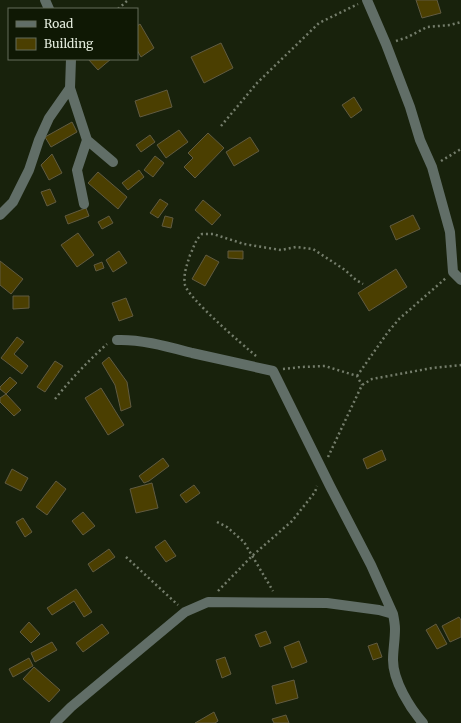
<svg xmlns="http://www.w3.org/2000/svg" width="461" height="723" font-family="Merriweather,serif">
<style>
.building{fill:#4b3f01;stroke:#615b41}
.lines{fill:none;stroke-linecap:round;stroke-linejoin:round}
.path{stroke:#747d6b;stroke-width:2.5;stroke-dasharray:2 3;stroke-linecap:butt}
.minor{stroke:#616e67;stroke-width:10}
</style>
<rect width="100%" height="100%" fill="#18220c"/>
<path class="building" d="M416,0H437L441,13L422,18Z
M140,24L154,48L141,57L137,50V26Z
M221,43L233,68L204,83L191,57Z
M88,59H111L98,70Z
M167,90L172,107L140,117L135,101Z
M354,97L362,110L351,118L342,105Z
M72,122L77,132L51,147L45,137Z
M179,130L188,142L166,158L157,145Z
M208,133L224,148L195,178L184,167L193,158L188,153Z
M150,135L155,142L141,152L136,145Z
M250,137L259,151L234,166L226,152Z
M52,154L62,173L49,180L41,165Z
M155,156L164,163L153,177L144,170Z
M139,170L144,177L128,190L122,183Z
M98,172L127,197L118,209L88,183Z
M50,189L56,202L47,206L41,192Z
M160,199L168,204L158,218L150,213Z
M203,200L221,215L212,225L195,210Z
M86,208L89,216L68,224L65,216Z
M413,215L420,229L396,240L390,226Z
M109,216L113,223L102,229L98,222Z
M165,216L173,218L171,228L162,226Z
M78,233L94,255L77,267L61,245Z
M119,251L127,263L113,272L106,260Z
M228,251H243V259L228,258Z
M206,255L219,262L205,286L192,279Z
M0,261L23,279L11,294L0,285Z
M102,262L104,268L96,271L94,265Z
M396,269L407,287L369,311L358,293Z
M13,296H29V308L13,309Z
M126,298L133,316L119,321L112,303Z
M17,337L24,342L14,354L28,366L22,374L1,358Z
M109,357L127,382L131,407L121,411L115,385L102,363Z
M55,361L63,366L45,392L37,387Z
M10,377L17,383L6,394L0,389V387Z
M101,388L124,425L108,435L85,398Z
M6,394L21,410L14,416L0,402V398Z
M382,450L386,460L367,469L363,459Z
M163,458L169,466L149,481L144,483L139,476Z
M12,469L28,478L21,491L5,483Z
M56,481L66,489L47,515L36,507Z
M152,483L158,508L136,513L130,489Z
M194,485L200,493L186,503L180,495Z
M83,512L95,526L83,535L72,521Z
M23,518L32,532L25,537L16,522Z
M165,540L176,556L166,562L155,547Z
M109,549L115,557L93,572L88,564Z
M76,589L92,612L84,617L74,601L52,615L47,608Z
M459,617L461,620V637L450,642L442,626Z
M29,622L40,634L31,643L20,632Z
M102,624L109,633L83,652L76,643Z
M436,624L447,644L437,649L426,630Z
M266,631L271,643L260,647L255,635Z
M299,641L307,662L292,668L284,647Z
M52,642L57,650L35,662L31,653Z
M377,643L382,657L373,660L368,646Z
M225,657L231,674L222,678L216,660Z
M29,658L33,666L13,677L9,669Z
M34,667L60,690L49,702L23,679Z
M294,680L298,698L276,704L272,686Z
M214,712L218,721L215,723H195Z
M286,715L289,723H274L272,719Z"/>
<g class="lines">
<path class="path" d="M118,9L128,0
M396,41L408,37L427,27L450,25L461,22
M221,126L257,83L319,23L358,4
M441,161L461,149
M256,356C243,345 188,298 185,285C183,274 187,265 190,255C194,247 195,240 202,234H213L244,244L262,247L281,250L296,247L313,249L345,270L356,280L363,284
M283,369L301,367L325,366L357,376L362,385
M357,376L388,332L399,319L446,278
M55,399C71,379 88,361 107,344
M328,457L362,385L372,379L432,368L461,365
M217,522L227,527L244,542L273,591
M126,557L178,605
M218,591L252,556L292,521L315,492L317,486"/>
<path class="minor" d="M45,0L49,9
M367,0L386,44L410,107L420,140L432,167L450,232L453,272L461,280
M70,88L87,140L113,162
M84,204L77,170L87,140
M0,215L13,202L29,170L39,140L49,118L70,88L71,59
M117,340C141,339 169,347 192,353C219,359 246,365 273,371L330,486L371,565L393,614
M55,723L71,707L185,612L208,602L327,603L379,610L393,614C394,619 395,624 395,629C395,640 393,650 393,660C393,681 410,708 423,723"/>
</g>
<rect x="8" y="8" width="130" height="52" fill="#0f1804" stroke="#646c5b"/>
<rect x="16" y="21" width="20" height="6" fill="#616e67" stroke="#646c5b"/>
<text x="44" y="28" font-size="12" fill="#e3ebdd">Road</text>
<rect x="16" y="38" width="20" height="12" fill="#4b3f01" stroke="#646c5b"/>
<text x="44" y="48" font-size="12" fill="#e3ebdd">Building</text>
</svg>
